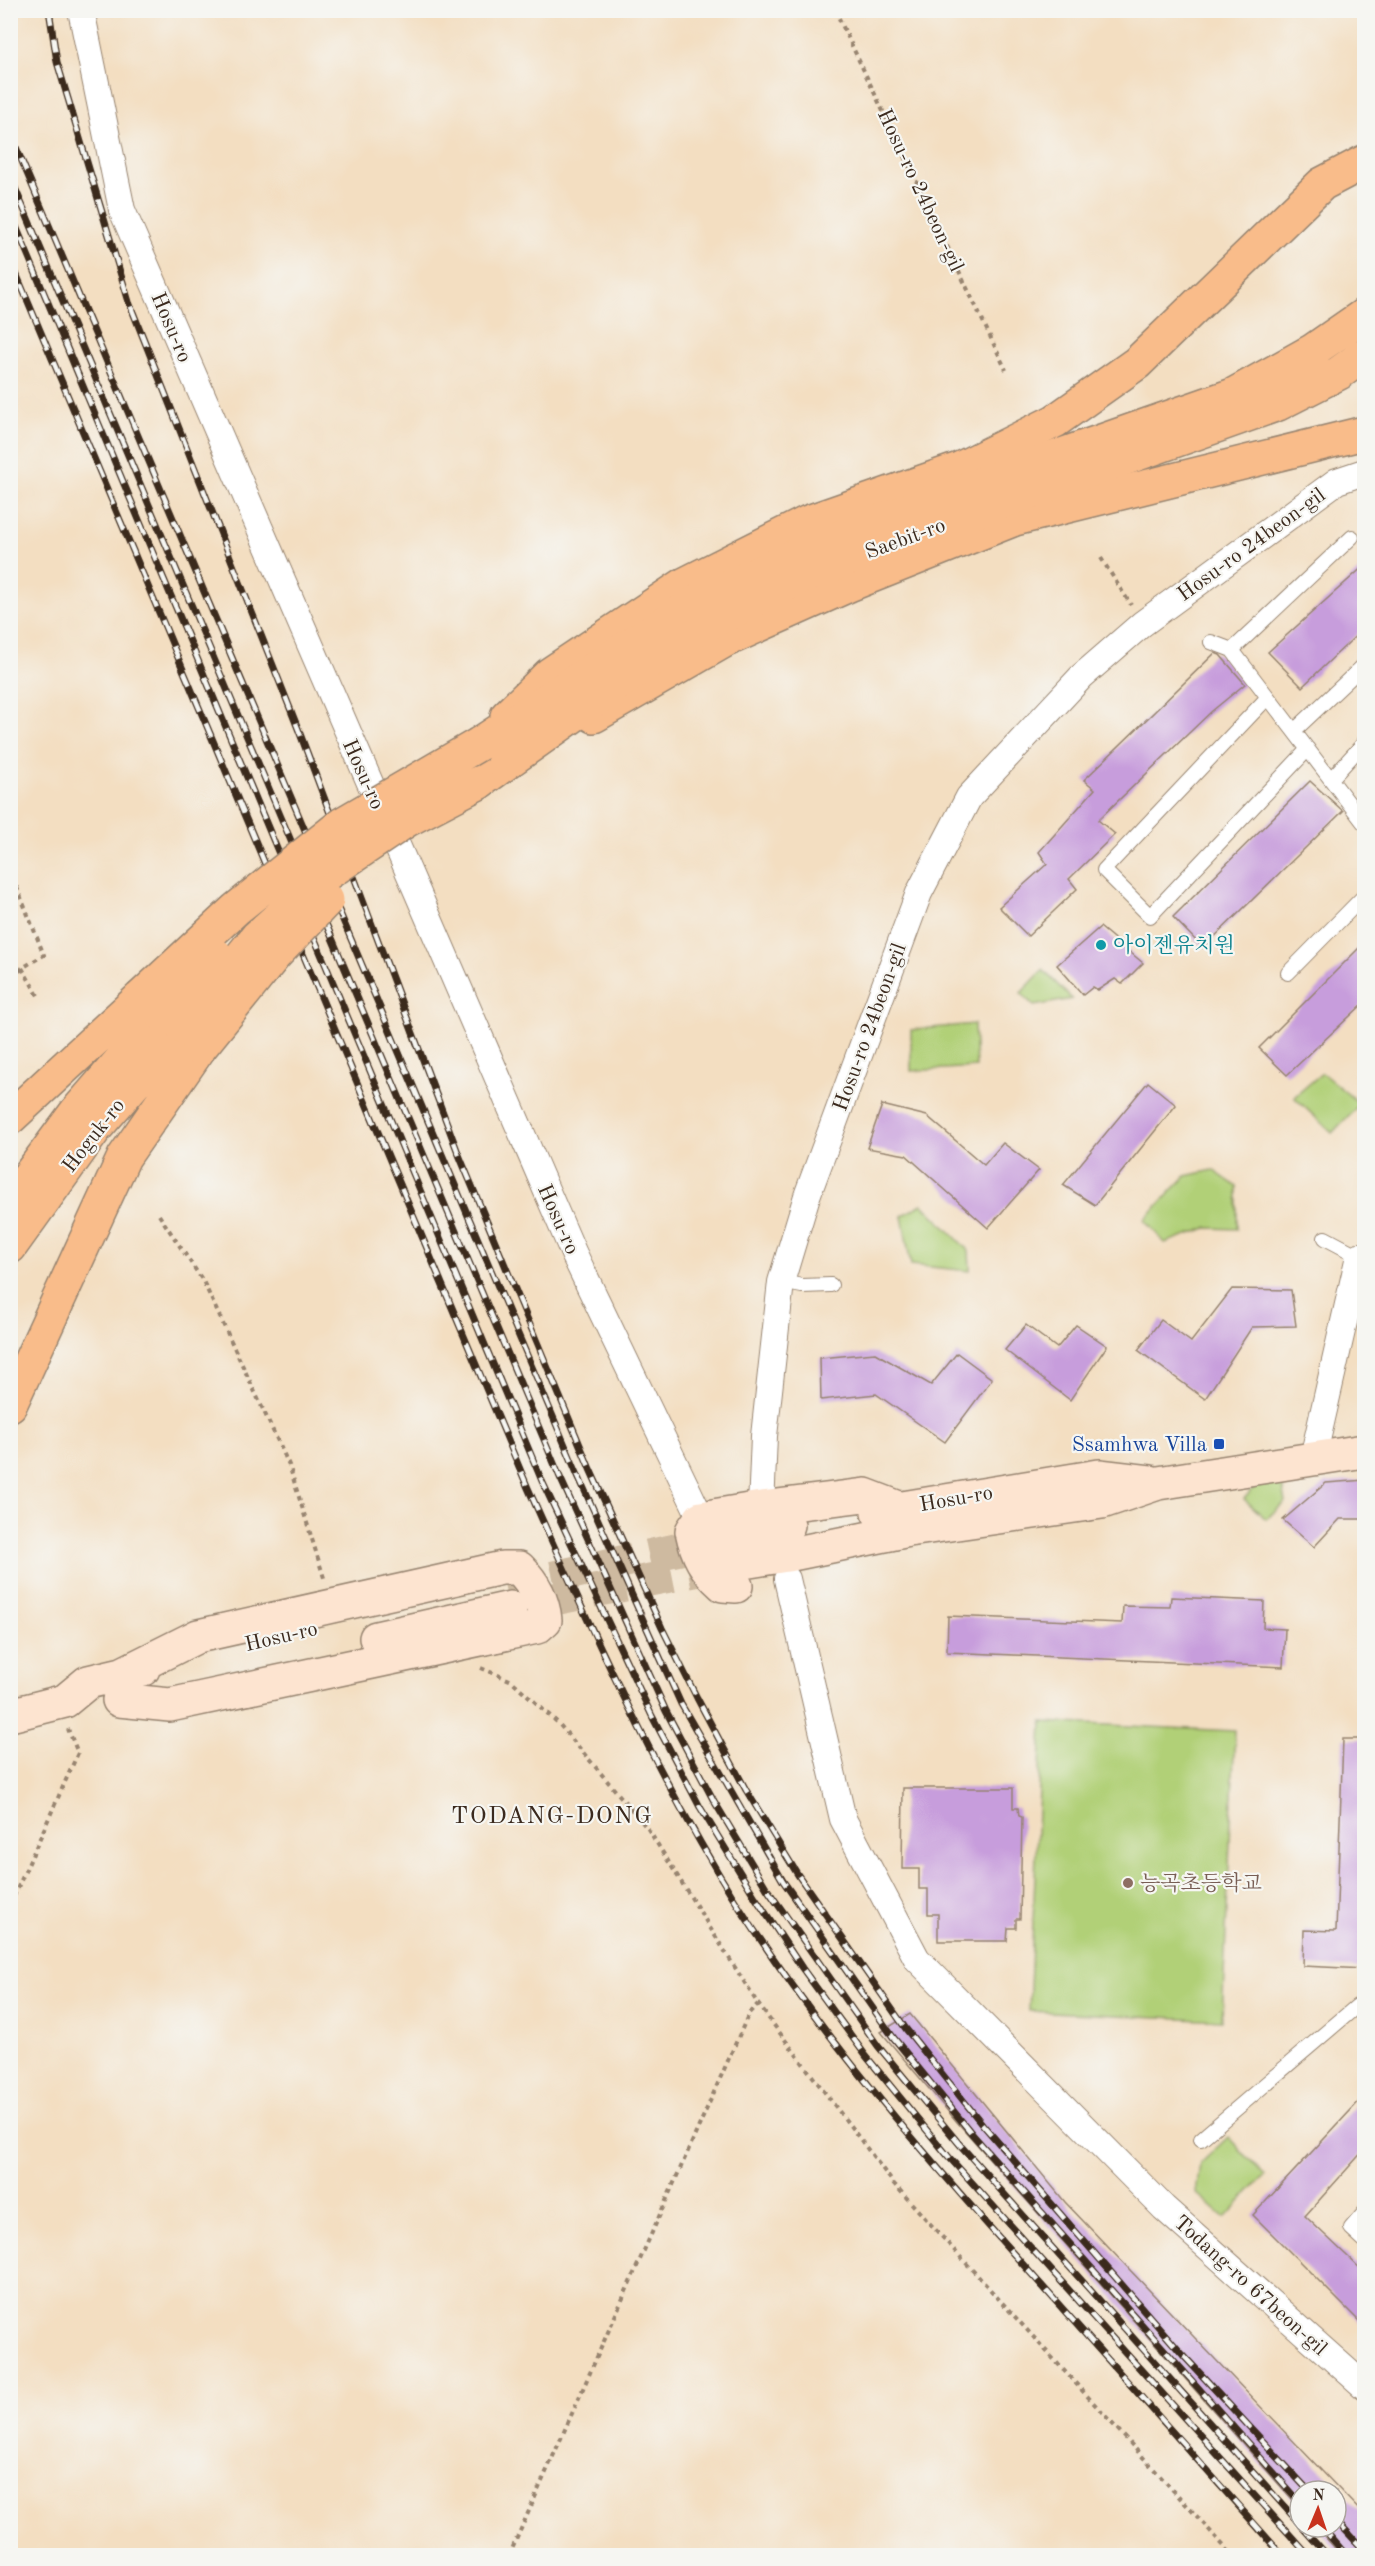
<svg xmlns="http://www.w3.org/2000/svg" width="1375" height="2566" font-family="'Old Standard TT','Noto Serif KR',serif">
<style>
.green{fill:#b1d077;stroke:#767d4a;stroke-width:1.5}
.building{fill:#c79ddc}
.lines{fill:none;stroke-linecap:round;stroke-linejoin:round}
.secondary-tunnel{stroke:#cebaa0;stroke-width:33;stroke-dasharray:33 16;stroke-linecap:butt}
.service-casing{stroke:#978470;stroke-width:16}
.minor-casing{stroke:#978470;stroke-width:28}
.secondary-casing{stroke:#978470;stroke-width:36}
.primary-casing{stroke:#978470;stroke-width:36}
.trunk-casing{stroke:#978470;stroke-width:36}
.path{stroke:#978470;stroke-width:4;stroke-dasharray:4.5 4.5;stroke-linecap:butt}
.service{stroke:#fff;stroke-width:14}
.minor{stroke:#fff;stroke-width:26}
.secondary{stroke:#fde4d0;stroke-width:33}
.primary{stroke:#f9bc8a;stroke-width:33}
.trunk{stroke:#f9bc8a;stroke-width:33}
.rail-casing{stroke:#3b2a1e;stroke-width:7}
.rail{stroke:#f6f6f2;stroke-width:4.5;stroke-dasharray:14;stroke-linecap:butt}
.primary-bridge-casing{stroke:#978470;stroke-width:36;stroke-linecap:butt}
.primary-bridge{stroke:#f9bc8a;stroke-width:33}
.culture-dot{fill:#0f9aa8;stroke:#f6f6f2;stroke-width:2}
.transit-dot{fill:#1a4fb4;stroke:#f6f6f2;stroke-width:2}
.education-dot{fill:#8d6e63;stroke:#f6f6f2;stroke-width:2}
.labels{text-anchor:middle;stroke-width:4.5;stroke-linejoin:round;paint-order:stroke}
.street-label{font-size:21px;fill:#3b2a1e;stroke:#f6f6f2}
.culture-label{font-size:21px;fill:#0d838f;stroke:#f6f6f2;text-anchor:start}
.transit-label{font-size:21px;fill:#164399;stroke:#f6f6f2;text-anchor:end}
.education-label{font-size:21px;fill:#785e54;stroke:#f6f6f2;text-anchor:start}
.quarter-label{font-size:24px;letter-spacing:1.5px;fill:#3b2a1e;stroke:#f6f6f2}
</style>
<rect width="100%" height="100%" fill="#f6f6f2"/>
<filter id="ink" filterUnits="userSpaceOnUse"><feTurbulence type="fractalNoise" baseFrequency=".0167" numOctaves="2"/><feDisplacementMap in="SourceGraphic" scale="12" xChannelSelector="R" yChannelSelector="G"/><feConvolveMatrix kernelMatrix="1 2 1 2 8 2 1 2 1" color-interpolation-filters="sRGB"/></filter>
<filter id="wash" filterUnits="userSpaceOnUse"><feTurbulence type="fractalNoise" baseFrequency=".008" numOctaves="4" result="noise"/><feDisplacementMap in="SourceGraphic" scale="24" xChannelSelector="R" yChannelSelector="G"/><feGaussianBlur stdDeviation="1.35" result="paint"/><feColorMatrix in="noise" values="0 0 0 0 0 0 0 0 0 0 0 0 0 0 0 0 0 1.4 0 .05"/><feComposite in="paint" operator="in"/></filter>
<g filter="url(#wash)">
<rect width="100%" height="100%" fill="#f3dec1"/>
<path class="green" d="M1043,970L1072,999L1034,1006L1021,993Z
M974,1024L976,1067L911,1071V1030Z
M1322,1073L1360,1104L1332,1133L1294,1097Z
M1213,1170L1237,1187V1229L1207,1228L1165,1243L1144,1220L1186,1176Z
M922,1204L969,1251L970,1271L911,1265L902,1216Z
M1282,1483L1286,1502L1266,1519L1244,1499L1257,1484Z
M1042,1722L1235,1731L1222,2020L1029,2011Z
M1228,2137L1265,2175L1225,2218L1196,2193L1200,2164Z"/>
<g id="blocks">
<path class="building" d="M1365,565V627L1302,687L1268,652Z
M1215,653L1220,655L1245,684L1212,711L1098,820L1115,834L1069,879L1077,889L1028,936L999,907L1047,864L1039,852L1095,789L1084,780Z
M1310,781L1343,811L1203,948L1173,917Z
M1100,927L1143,963L1122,984L1115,979L1098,990L1093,987L1083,995L1057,965Z
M1365,942V1002L1287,1075L1259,1048Z
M1148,1082L1176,1105L1095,1205L1063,1185Z
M882,1105L927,1116L984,1165L1003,1143L1039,1170L988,1228L906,1155L867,1148Z
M1232,1289L1291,1290L1296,1326L1252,1327L1205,1399L1138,1350L1161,1320L1191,1342Z
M1026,1325L1057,1348L1076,1325L1107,1346L1070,1400L1005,1350Z
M875,1353L931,1385L957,1353L992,1379L945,1442L876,1394L821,1400L820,1358Z
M1365,1480V1519H1340L1314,1547L1283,1520L1326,1483Z
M1171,1597L1264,1601L1263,1628L1285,1629L1283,1667L947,1652L948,1616L1122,1623L1123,1606L1170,1607Z
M1343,1739H1365V1969L1303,1966L1304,1930L1336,1931Z
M903,1788H1013V1808H1018L1019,1816L1022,1817L1020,1919H1016V1928H1008L1007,1941H938V1914H928V1889H919V1869H902Z
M910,2014L1065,2202L1365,2516V2556H1342L1316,2527H1336V2491H1300V2508L957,2122L881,2032Z
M1365,2095V2149L1305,2216L1365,2273V2327L1253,2215Z"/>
</g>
</g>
<g filter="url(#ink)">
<use href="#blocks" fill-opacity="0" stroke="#978470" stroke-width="1.5"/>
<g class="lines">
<path class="secondary-tunnel" d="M505,1588L720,1540
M544,1601L725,1565"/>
<g class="service-casing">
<path id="service" d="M1211,642L1232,650L1352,537
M1232,650L1364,823
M1268,697L1104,870L1150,916L1308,749
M1294,731L1364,665
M1331,779L1364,743
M1288,973L1364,896
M1325,1238L1359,1256
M781,1282L802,1286L831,1285
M1201,2139L1357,2006L1364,2009
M1364,2213L1351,2228L1364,2240"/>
</g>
<g class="minor-casing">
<path id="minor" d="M81,10L122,210L574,1254L701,1518
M1313,1458L1359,1256L1364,1257
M761,1508L764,1436L781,1282L807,1196L919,893L969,797L1082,676L1142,624L1337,481L1364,472
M787,1579L843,1819L917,1959L1164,2208L1364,2386"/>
</g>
<g class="secondary-casing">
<path id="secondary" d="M878,1512L1099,1476L1150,1482
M720,1540L788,1525
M725,1565L787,1555L909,1530L1102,1502L1158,1483L1364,1451
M736,1586L723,1585C705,1569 697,1555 692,1531L701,1518L761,1508L865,1495L899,1508
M376,1638L510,1608
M119,1700L170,1705L537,1627L545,1620C543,1599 534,1583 519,1568H502L198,1636L122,1674
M10,1715L65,1701L88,1682L143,1669"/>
</g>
<g class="primary-casing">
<path id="primary" d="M507,716L550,674L685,584L808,522L959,469L1055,421L1137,363L1322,184L1364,162
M594,716L726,640L849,585L1015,519L1364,433
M10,1118L140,998
M10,1201L76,1112L161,1014
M10,1247L95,1129L183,1028
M10,1405L124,1157L199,1049"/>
</g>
<g class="trunk-casing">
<path id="trunk" d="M479,744L697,601L806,550L936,499L1233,395L1312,351L1364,315
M478,783L690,633L804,576L929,528L1278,404L1339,373L1364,355"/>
</g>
<path class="path" d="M835,10L1006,370
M1101,558L1131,605
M10,870L44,955L22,968L10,983
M22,968L39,997
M159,1215L203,1281L289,1465L325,1581
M481,1668L512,1681L559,1724L648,1829L758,2004L894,2184L1233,2556
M10,1905L78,1753L68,1729
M509,2556L749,2013L758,2004"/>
<use href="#service" class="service"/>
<use href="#minor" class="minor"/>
<use href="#secondary" class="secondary"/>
<use href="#primary" class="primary"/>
<use href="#trunk" class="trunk"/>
<g class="rail-casing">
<path id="rail" d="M49,10L57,62L129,302L299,731L457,1150L590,1469L662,1628L697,1698L746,1790L798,1875L906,2029L983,2125L1183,2355L1309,2491
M10,133L576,1471L681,1704L783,1881L893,2037L973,2135L1300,2502
M10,176L559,1475L666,1711L714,1801L767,1889L878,2046L961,2146L1300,2524
M10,212L542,1481L652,1716L700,1807L755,1897L802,1968L866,2056L948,2156L1309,2556
M10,259L528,1488C592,1631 655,1774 739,1907C826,2042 929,2160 1036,2279C1118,2371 1201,2463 1283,2556
M1336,2520L1364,2550
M1302,2527L1328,2556
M1322,2527L1347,2556"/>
</g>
<use href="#rail" class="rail"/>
<g class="primary-bridge-casing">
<path id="primary-bridge" d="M140,998L236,909L342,824L479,744
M161,1014L216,955
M183,1028L257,937L325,875L407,820L478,783
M199,1049L275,955L327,900"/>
</g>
<use href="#primary-bridge" class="primary-bridge"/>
</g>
</g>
<circle class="culture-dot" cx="1101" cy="945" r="6"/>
<rect class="transit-dot" x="1213" y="1438" width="12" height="12" rx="3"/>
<circle class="education-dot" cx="1128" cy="1883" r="6"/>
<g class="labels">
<g class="street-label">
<text transform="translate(921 190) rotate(65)" y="7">Hosu-ro 24beon-gil</text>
<text transform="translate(172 327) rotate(67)" y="7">Hosu-ro</text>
<text transform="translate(905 538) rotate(-20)" y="7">Saebit-ro</text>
<text transform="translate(1251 544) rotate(-36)" y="7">Hosu-ro 24beon-gil</text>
<text transform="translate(364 774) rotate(66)" y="7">Hosu-ro</text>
<text transform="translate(869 1027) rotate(-70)" y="7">Hosu-ro 24beon-gil</text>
<text transform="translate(93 1135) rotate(-52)" y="7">Hoguk-ro</text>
<text transform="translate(559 1219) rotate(66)" y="7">Hosu-ro</text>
<text transform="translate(956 1498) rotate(-10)" y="7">Hosu-ro</text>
<text transform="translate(281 1636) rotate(-13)" y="7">Hosu-ro</text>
<text transform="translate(1251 2285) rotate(42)" y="7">Todang-ro 67beon-gil</text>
</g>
<g class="culture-label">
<text x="1113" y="952">아이젠유치원</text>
</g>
<g class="transit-label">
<text x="1207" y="1451">Ssamhwa Villa</text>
</g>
<g class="education-label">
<text x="1140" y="1890">능곡초등학교</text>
</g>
<g class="quarter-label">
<text x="552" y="1823">TODANG-DONG</text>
</g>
</g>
<rect width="1375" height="2566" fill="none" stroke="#f6f6f2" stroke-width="36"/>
<g transform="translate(1318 2509) rotate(2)"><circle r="28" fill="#f6f6f2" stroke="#aba49d" stroke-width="1.5"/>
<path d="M0-4.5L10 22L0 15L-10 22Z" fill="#c8321e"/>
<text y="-9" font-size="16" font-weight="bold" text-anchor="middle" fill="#3b2a1e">N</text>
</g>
</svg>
